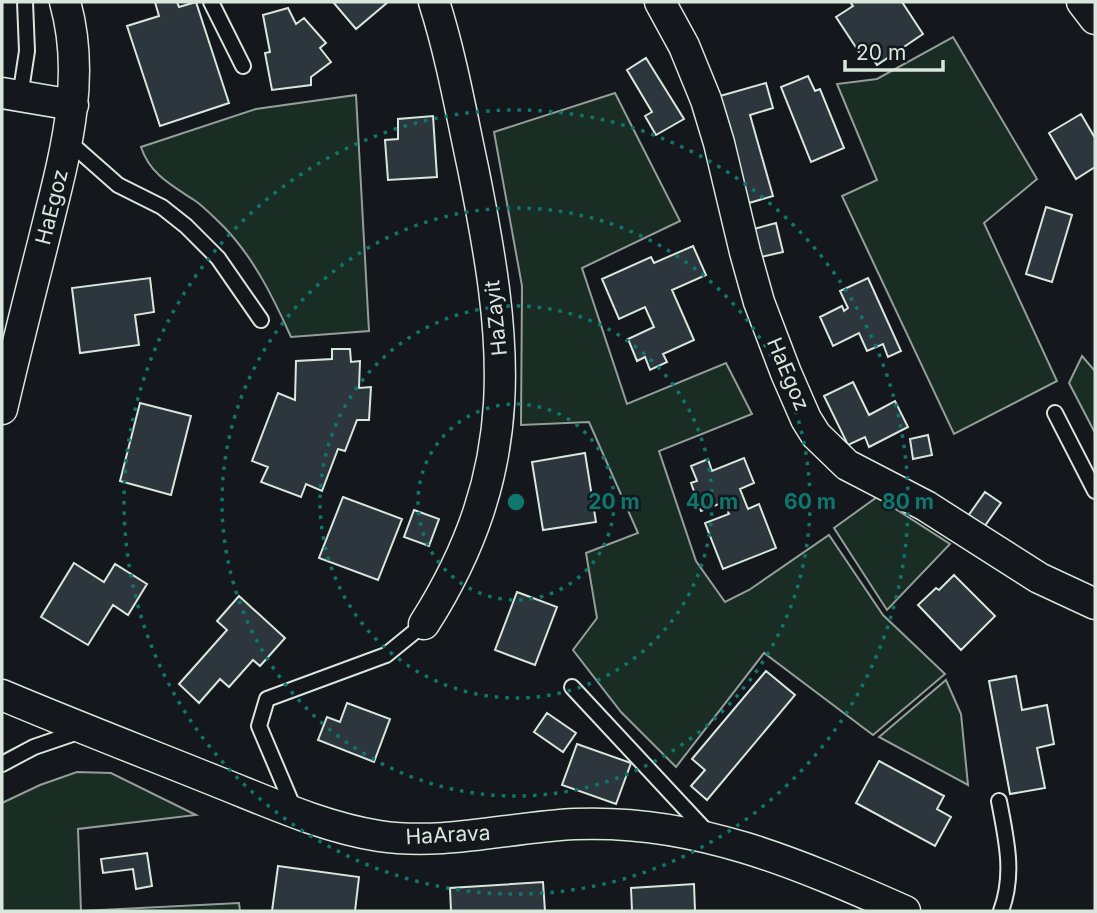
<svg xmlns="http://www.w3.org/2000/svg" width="1097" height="913" font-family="Inter,sans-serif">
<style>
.green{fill:#1a2d24;stroke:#939e99;stroke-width:2}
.building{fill:#2c363c;stroke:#d8e6dc;stroke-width:2}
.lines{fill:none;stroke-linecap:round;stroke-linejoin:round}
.lane-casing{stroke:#d8e6dc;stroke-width:18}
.street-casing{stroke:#d8e6dc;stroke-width:33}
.lane{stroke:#14181c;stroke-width:14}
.street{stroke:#14181c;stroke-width:30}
.ring{fill:none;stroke:#0f766e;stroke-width:3.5;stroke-dasharray:3.5 7}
.labels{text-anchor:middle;stroke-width:5;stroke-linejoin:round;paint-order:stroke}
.street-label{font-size:21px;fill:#d8e6dc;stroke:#14181c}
.centre{fill:#0f766e;stroke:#14181c;stroke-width:3.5}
.ring-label{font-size:21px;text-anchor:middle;font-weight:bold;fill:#0f766e;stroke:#14181c;stroke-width:5;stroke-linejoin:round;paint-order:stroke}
</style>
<rect width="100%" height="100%" fill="#14181c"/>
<path class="green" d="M953,37L1037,179L984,223L1057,381L954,434L842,196L877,180L837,84L877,79Z
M615,93L680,221L582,268L627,404L726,363L752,414L659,451L696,561L725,602L749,590L829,535L883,615L945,674L873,735L764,653L676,767L621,712L573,650L597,618L586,553L638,533L589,422L521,425L522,286L494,132Z
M356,95L369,331L291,337C274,299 254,258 224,227C216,219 206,209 197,202C173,186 150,175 141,147L256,109Z
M1082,356L1095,371V433L1069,383Z
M877,497L950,544L887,610L834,528Z
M946,680L961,714L968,785L879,737Z
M77,772L111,773L196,815L78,829L81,911L239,903L240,911H2V803L40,785Z"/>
<path class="building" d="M155,2H177L179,7L196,2L229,103L160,126L127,26L159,16Z
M333,2H388L356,29Z
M850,2H902L923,34L877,65L866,48L859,52L836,17L853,6Z
M288,8L296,24L304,18L326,43L320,48L331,62L311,77V85L272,90L265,53L270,52L263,15Z
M646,58L684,119L656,135L645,116L652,112L627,70Z
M808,76L815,91L820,89L844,148L811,162L781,87Z
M766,83L773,108L750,115L773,196L749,203L720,96Z
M1081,114L1095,138V167L1076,179L1049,133Z
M433,116L437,177L388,180L385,140L398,139V119Z
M1046,207L1072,215L1052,282L1026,274Z
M776,223L783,252L761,257L754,229Z
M693,246L706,275L672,290L694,340L663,354L667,362L650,370L645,357L637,361L628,339L654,327L645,307L619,319L602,279L651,257L654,263Z
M150,278L154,312L135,315L139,345L80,353L72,288Z
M868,278L901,351L888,357L883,344L867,351L859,333L833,346L820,317L842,306L844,311L848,308L840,291Z
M332,349H350L351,362L360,361L359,388L371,387L369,420H357L345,451L338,449L322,491L306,484L301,497L261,482L268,467L252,461L278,393L295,400L296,361L332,359Z
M853,382L869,415L895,401L908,427L869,447L865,437L848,445L824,396Z
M140,403L191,416L171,495L120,481Z
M928,435L932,455L913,459L910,439Z
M585,453L596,522L543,530L532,462Z
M744,458L754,483L740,489L748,509L759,504L776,548L723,569L705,523L729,514L724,502L701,511L691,483L697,481L691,466L708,459L712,471Z
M985,492L1001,503L984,527L968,516Z
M343,497L402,519L378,580L319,558Z
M414,510L439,519L429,546L404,537Z
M74,563L104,582L115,564L147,584L128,615L113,605L88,645L41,617Z
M954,575L995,616L961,650L918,605L936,588L939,590Z
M517,592L557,607L535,665L495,650Z
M239,596L285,638L260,666L253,660L229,687L220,679L199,703L179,684L227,630L217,621Z
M766,671L795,695L707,800L691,786L705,770L692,759Z
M1016,676L1022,710L1047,705L1054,744L1037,748L1045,788L1010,794L989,681Z
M347,703L390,719L374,762L318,740L327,717L340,722Z
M547,713L576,733L563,752L534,732Z
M577,744L631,763L616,804L562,785Z
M879,761L944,796L937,809L951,817L935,846L856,803Z
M147,853L152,886L136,889L133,869L103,873L101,859Z
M278,866L359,877L355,911H272Z
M543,882L545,911H451L450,888Z
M694,884L695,911H632L631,888Z"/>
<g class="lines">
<g class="lane-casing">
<path id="lane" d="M211,2L243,66
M20,97L27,51L25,2
M67,140L118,185L162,207L186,226L218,258L261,320
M1055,413L1095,491
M572,687L707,832
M2,764L34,747L81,731
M999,801C1006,838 1015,874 1001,911
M295,811L259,726L267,699L386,655L424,624"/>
</g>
<g class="street-casing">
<path id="street" d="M660,2L684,46L706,100L719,143L745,252L759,302L786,373L806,419L816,435L847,465L926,506L1039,578L1095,604
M1082,2L1095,19
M2,93L73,105
M2,409C15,353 29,298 43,243C62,164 88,83 65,2
M424,624C524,467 508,342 473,168C461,112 451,55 434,2
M2,695C73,725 146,753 218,782C271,803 323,827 379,836C444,846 510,827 575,824C696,819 796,863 905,911"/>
</g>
<use href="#lane" class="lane"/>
<use href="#street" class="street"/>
</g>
<g class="ring">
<circle cx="516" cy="502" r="98"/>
<circle cx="516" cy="502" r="196"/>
<circle cx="516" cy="502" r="294"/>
<circle cx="516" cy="502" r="392"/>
</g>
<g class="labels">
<g class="street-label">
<text transform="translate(52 207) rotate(-76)" y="7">HaEgoz</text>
<text transform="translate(496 318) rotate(-96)" y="7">HaZayit</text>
<text transform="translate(788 374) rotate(67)" y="7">HaEgoz</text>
<text transform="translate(448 835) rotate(-3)" y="7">HaArava</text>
</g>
</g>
<circle cx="516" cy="502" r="10" class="centre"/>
<g class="ring-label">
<text x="614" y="509">20 m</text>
<text x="712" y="509">40 m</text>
<text x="810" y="509">60 m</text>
<text x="908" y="509">80 m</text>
</g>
<rect width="1097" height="913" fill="none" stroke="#d8e6dc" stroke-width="7"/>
<path d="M845 60v10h98v-10" fill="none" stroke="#d8e6dc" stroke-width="3.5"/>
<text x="856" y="60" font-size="21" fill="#d8e6dc" stroke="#14181c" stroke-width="5" paint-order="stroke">20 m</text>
</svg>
